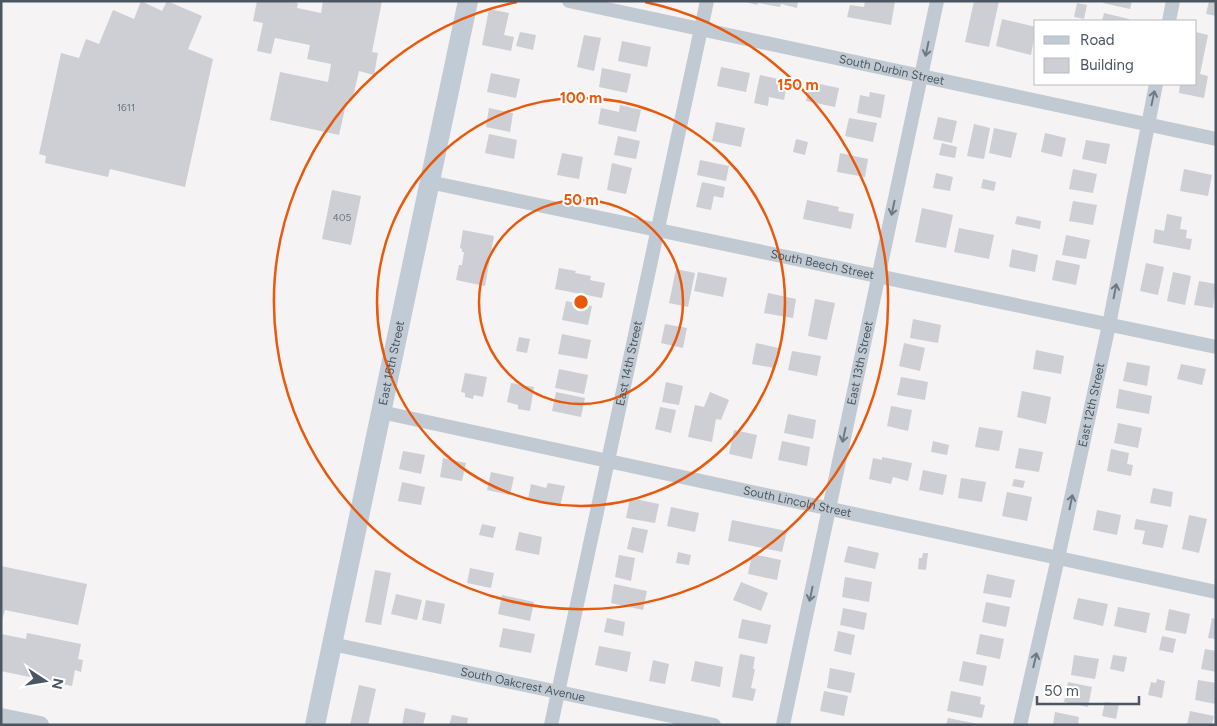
<svg xmlns="http://www.w3.org/2000/svg" width="1217" height="726" font-family="Figtree,sans-serif">
<style>
.building{fill:#cdcfd5}
.lines{fill:none;stroke-linecap:round;stroke-linejoin:round}
.minor{stroke:#c1cad2;stroke-width:14}
.tertiary{stroke:#c1cad2;stroke-width:18}
.secondary{stroke:#c1cbd6;stroke-width:20}
.oneway{stroke:#6e7983}
.ring{fill:none;stroke:#e8590c;stroke-width:2.5}
.labels{text-anchor:middle;stroke-width:4;stroke-linejoin:round;paint-order:stroke}
.number-label{font-size:10px;fill:#6b747e}
.street-label{font-size:12px;fill:#4a5661;stroke:#fff}
.centre{fill:#e8590c;stroke:#fff;stroke-width:2.5}
.ring-label{font-size:15px;text-anchor:middle;font-weight:bold;fill:#e8590c;stroke:#fff;stroke-width:4;stroke-linejoin:round;paint-order:stroke}
</style>
<rect width="100%" height="100%" fill="#f5f3f3"/>
<path class="building" d="M141,1L162,11L167,1L202,16L188,49L213,59L185,187L110,169L108,177L45,163L46,156L39,154L61,53L79,58L86,39L99,44L113,10L134,19Z
M257,1H289L298,3L297,8L321,13L323,1H382L372,52L378,53L374,75L359,71L352,101L347,100L339,135L270,120L280,72L328,82L331,64L307,59L310,45L275,38L271,54L257,51L263,23L253,21Z
M742,1H798L797,8L781,4L780,7L758,3L757,5Z
M865,1H895L891,25L847,17L850,5L864,7Z
M974,1H999L989,47L965,42Z
M1104,1H1132L1130,9L1103,3Z
M1209,1H1216V16L1206,14Z
M1077,3L1087,5L1084,19L1074,17Z
M489,9L509,13L504,35L514,37L511,51L482,45Z
M1104,13L1129,19V21H1102Z
M1002,19L1036,27L1031,55L996,46Z
M520,32L536,35L533,50L516,46Z
M1196,32L1208,35L1200,74L1208,76L1204,98L1179,93L1180,84H1196Z
M584,35L601,38L594,71L577,67Z
M622,41L651,47L647,67L618,61Z
M721,67L750,73L746,92L717,86Z
M602,68L631,74L627,93L599,87Z
M491,73L520,79L516,98L487,92Z
M760,75L788,81L784,100L769,97L768,106L754,103Z
M810,82L839,88L835,107L806,101Z
M870,92L885,95L881,118L857,113L860,95L869,97Z
M620,105L641,110L636,132L598,124L601,108L619,112Z
M489,108L513,113L510,132L486,127Z
M938,117L957,121L952,143L933,139Z
M849,118L877,123L873,142L845,136Z
M716,122L745,128L741,147L712,141Z
M974,124L990,128L984,159L967,156Z
M994,128L1017,133L1011,158L989,153Z
M1045,133L1066,138L1062,157L1041,152Z
M489,134L517,140L514,159L485,153Z
M618,136L640,141L636,159L614,155Z
M796,139L808,142L805,155L793,152Z
M1086,140L1110,144L1106,164L1082,159Z
M942,143L957,147L955,158L939,155Z
M562,153L583,157L579,179L557,175Z
M840,153L868,159L865,177L837,172Z
M700,160L729,166L726,181L697,175Z
M612,163L632,168L626,194L607,190Z
M1073,169L1097,174L1093,193L1069,189Z
M1184,169L1212,175L1208,196L1180,191Z
M936,173L953,177L950,191L933,188Z
M983,179L996,182L994,191L981,188Z
M702,182L725,187L723,198L714,196L711,210L696,207Z
M332,190L361,196L351,245L322,239Z
M807,200L839,207L838,211L854,214L851,229L803,219Z
M1073,201L1097,205L1093,225L1069,221Z
M922,208L953,215L946,248L915,242Z
M1167,214L1182,217L1180,229L1187,230L1186,238L1192,239L1190,250L1153,243L1155,229L1164,231Z
M1017,216L1041,221L1040,229L1015,224Z
M959,228L994,235L989,259L954,252Z
M463,230L494,236L485,286L456,280L459,265H462L464,252H462V249L460,248Z
M1066,235L1090,240L1086,259L1062,255Z
M1012,249L1038,255L1035,272L1009,267Z
M1056,260L1080,265L1076,285L1052,280Z
M1146,263L1164,267L1158,295L1140,291Z
M559,268L576,271L575,273L591,276L590,280L605,283L602,298L555,289Z
M676,269L695,273L688,307L669,303Z
M698,272L727,278L723,297L694,291Z
M1173,272L1191,276L1185,305L1167,301Z
M1199,281L1216,284L1213,308L1194,305Z
M768,293L796,299L793,318L764,313Z
M815,299L835,303L827,340L808,336Z
M566,301L592,306L588,325L562,320Z
M913,319L941,325L938,343L910,338Z
M665,324L687,328L683,348L661,343Z
M562,334L591,340L587,359L558,354Z
M519,337L530,339L527,353L516,351Z
M756,343L778,348L774,368L752,364Z
M904,343L925,348L920,371L899,366Z
M1036,350L1064,356L1061,374L1033,369Z
M792,351L821,356L817,376L788,370Z
M1127,362L1150,366L1147,386L1123,381Z
M1181,364L1206,369L1202,385L1177,379Z
M559,369L588,375L584,394L555,388Z
M465,373L487,377L483,397L474,395L473,399L465,397V393L461,392Z
M901,377L928,382L925,400L897,395Z
M666,382L683,386L679,405L662,402Z
M511,383L534,387L530,411L518,409V405L507,402Z
M1119,389L1152,396L1149,414L1116,408Z
M1022,391L1051,397L1046,424L1017,417Z
M556,392L585,398L581,417L552,411Z
M710,392L729,400L721,420L716,419L712,442L688,437L695,405L704,407Z
M891,406L912,410L908,431L887,426Z
M660,407L676,410L671,433L655,429Z
M788,414L816,420L813,439L784,433Z
M1118,423L1142,428L1138,448L1114,443Z
M979,427L1003,431L999,451L975,447Z
M734,430L757,435L752,459L729,454Z
M782,441L810,447L807,466L778,460Z
M933,441L949,445L947,455L931,452Z
M1019,448L1043,452L1039,472L1015,468Z
M1111,449L1129,453L1127,464L1133,465L1131,476L1107,471Z
M403,451L425,455L421,474L399,469Z
M882,457L912,463L908,481L893,477L891,484L869,479L873,458L882,460Z
M443,458L466,463L462,481L440,477Z
M923,470L947,475L943,495L919,490Z
M491,472L514,477L510,495L487,490Z
M961,478L986,482L982,502L958,498Z
M1014,479L1025,481L1023,488L1012,486Z
M402,482L425,487L421,505L398,501Z
M548,483L565,486L560,506L528,499L531,484L546,488Z
M1153,488L1173,492L1171,507L1150,503Z
M1007,492L1032,497L1027,521L1002,516Z
M630,498L659,504L655,523L626,518Z
M671,507L699,513L695,532L667,526Z
M1097,510L1121,515L1117,535L1093,530Z
M1189,515L1207,519L1199,553L1182,549Z
M1136,519L1168,525L1163,548L1142,544L1145,531L1134,529Z
M732,520L787,531L782,552L728,541Z
M482,524L496,527L493,538L479,535Z
M632,527L648,530L643,553L627,549Z
M519,532L542,537L539,555L515,550Z
M848,546L879,553L875,569L844,562Z
M678,552L691,555L689,565L676,563Z
M923,553H928L926,570L918,569L919,558H922Z
M752,554L781,560L777,580L748,574Z
M619,555L635,558L631,581L615,577Z
M1,566L87,584L78,625L5,610L1,623Z
M470,568L494,573L491,588L467,583Z
M375,570L391,573L381,625L365,622Z
M987,574L1015,580L1011,598L983,593Z
M845,577L872,582L869,602L842,597Z
M741,582L768,593L761,611L733,600Z
M614,584L647,591L643,610L611,603Z
M396,594L422,600L417,620L391,614Z
M502,595L534,602L530,621L498,614Z
M1078,598L1108,604L1103,626L1073,619Z
M426,600L445,604L441,624L422,620Z
M986,602L1010,607L1006,627L982,622Z
M1118,607L1150,613L1146,633L1114,626Z
M843,608L867,613L864,630L840,625Z
M1169,609L1190,614L1186,634L1165,630Z
M607,618L625,622L623,636L604,632Z
M1212,618L1216,619V639L1208,638Z
M742,619L771,625L767,644L738,638Z
M503,628L535,634L531,653L499,647Z
M838,631L855,635L851,655L834,651Z
M27,633L81,644L78,659L83,660L81,672L75,670L72,686L1,671V634L26,639Z
M980,634L1004,639L1000,659L976,654Z
M1162,636L1176,639L1173,653L1159,650Z
M599,646L631,652L627,672L595,665Z
M1205,649L1216,651V672L1201,669Z
M740,654L755,657L753,669H755L751,688L756,689L753,701L732,697Z
M1074,655L1099,659L1095,679L1071,675Z
M1113,655L1127,657L1124,672L1110,669Z
M653,660L669,664L665,684L649,681Z
M695,661L723,667L720,687L691,681Z
M963,661L987,666L983,686L959,681Z
M830,668L855,673L851,693L827,688Z
M1157,679L1165,681L1162,698L1148,695L1151,682L1156,683Z
M1198,680L1216,683V704L1195,700Z
M1068,682L1092,687L1088,707L1064,702Z
M359,685L376,689L368,725H350Z
M824,691L848,696L844,716L820,711Z
M951,691L981,697L980,704L985,705L982,718L947,711Z
M1105,702L1119,704L1116,719L1102,716Z
M405,708L426,713L423,725H402Z
M1190,711L1214,716L1212,725H1187Z
M1055,712L1079,717L1078,725H1053Z
M452,715L468,718L467,725H449Z
M948,718L978,724L977,725H946Z"/>
<g class="lines">
<g class="minor">
<path id="s1" d="M569,1L1216,139"/>
<path d="M1169,21L1173,1"/>
<path id="s2" d="M429,182L1216,347"/>
<path id="s3" d="M381,412L1216,592"/>
<path id="s4" d="M332,644L714,725"/>
<path id="s5" d="M551,725L707,1"/>
<path id="s6" d="M783,725L937,1"/>
<path id="s7" d="M1020,725L1058,558L1109,325L1156,84"/>
</g>
<path class="tertiary" d="M1,717L40,725"/>
<path class="secondary" id="s8" d="M315,725L468,1"/>
</g>
<defs><path id="oneway-shaft" d="M-6 0H5M1.5-3L5.5 0L1.5 3" fill="none" stroke-width="1.6" stroke-linecap="round" stroke-linejoin="round" transform="scale(1.25)"/></defs>
<g class="oneway">
<use href="#oneway-shaft" transform="translate(927 49) rotate(102)"/>
<use href="#oneway-shaft" transform="translate(1153 98) rotate(-78)"/>
<use href="#oneway-shaft" transform="translate(893 208) rotate(102)"/>
<use href="#oneway-shaft" transform="translate(1115 291) rotate(-79)"/>
<use href="#oneway-shaft" transform="translate(844 435) rotate(102)"/>
<use href="#oneway-shaft" transform="translate(1071 502) rotate(-78)"/>
<use href="#oneway-shaft" transform="translate(811 594) rotate(102)"/>
<use href="#oneway-shaft" transform="translate(1035 660) rotate(-77)"/>
</g>
<g class="ring">
<circle cx="581" cy="302" r="102"/>
<circle cx="581" cy="302" r="204"/>
<path d="M645 2A307 307 0 1 1 517 2"/>
</g>
<g class="labels">
<g class="number-label">
<text x="126" y="111">1611</text>
<text x="342" y="221">405</text>
</g>
<g class="street-label">
<text dy="4" stroke="none"><textPath href="#s1" startOffset="330">South Durbin Street</textPath></text>
<text dy="4" stroke="none"><textPath href="#s2" startOffset="402">South Beech Street</textPath></text>
<text dy="4" stroke="none"><textPath href="#s8" startOffset="370">East 15th Street</textPath></text>
<text dy="4" stroke="none"><textPath href="#s5" startOffset="370">East 14th Street</textPath></text>
<text dy="4" stroke="none"><textPath href="#s6" startOffset="370">East 13th Street</textPath></text>
<text dy="4" stroke="none"><textPath href="#s7" startOffset="328">East 12th Street</textPath></text>
<text dy="4" stroke="none"><textPath href="#s3" startOffset="426">South Lincoln Street</textPath></text>
<text dy="4" stroke="none"><textPath href="#s4" startOffset="195">South Oakcrest Avenue</textPath></text>
</g>
</g>
<circle cx="581" cy="302" r="8" class="centre"/>
<g class="ring-label">
<text x="798" y="90">150 m</text>
<text x="581" y="103">100 m</text>
<text x="581" y="205">50 m</text>
</g>
<rect width="1217" height="726" fill="none" stroke="#4a5661" stroke-width="5"/>
<rect x="1034" y="20" width="162" height="65" fill="#ffffff" stroke="#b7bbc0"/>
<rect x="1044" y="36" width="25" height="8" fill="#c1cbd6" stroke="#b7bbc0"/>
<text x="1080" y="45" font-size="15" fill="#4a5661">Road</text>
<rect x="1044" y="58" width="25" height="15" fill="#cdcfd5" stroke="#b7bbc0"/>
<text x="1080" y="70" font-size="15" fill="#4a5661">Building</text>
<g transform="translate(45 681) rotate(102)" stroke="#ffffff" stroke-width="4" paint-order="stroke">
<path d="M0-4L9 19L0 12L-9 19Z" fill="#4a5661"/>
<text y="-8" font-size="14" font-weight="bold" text-anchor="middle" fill="#4a5661">N</text>
</g>
<path d="M1037 696v8h102v-8" fill="none" stroke="#4a5661" stroke-width="2.5"/>
<text x="1044" y="696" font-size="15" fill="#4a5661" stroke="#ffffff" stroke-width="4" paint-order="stroke">50 m</text>
</svg>
